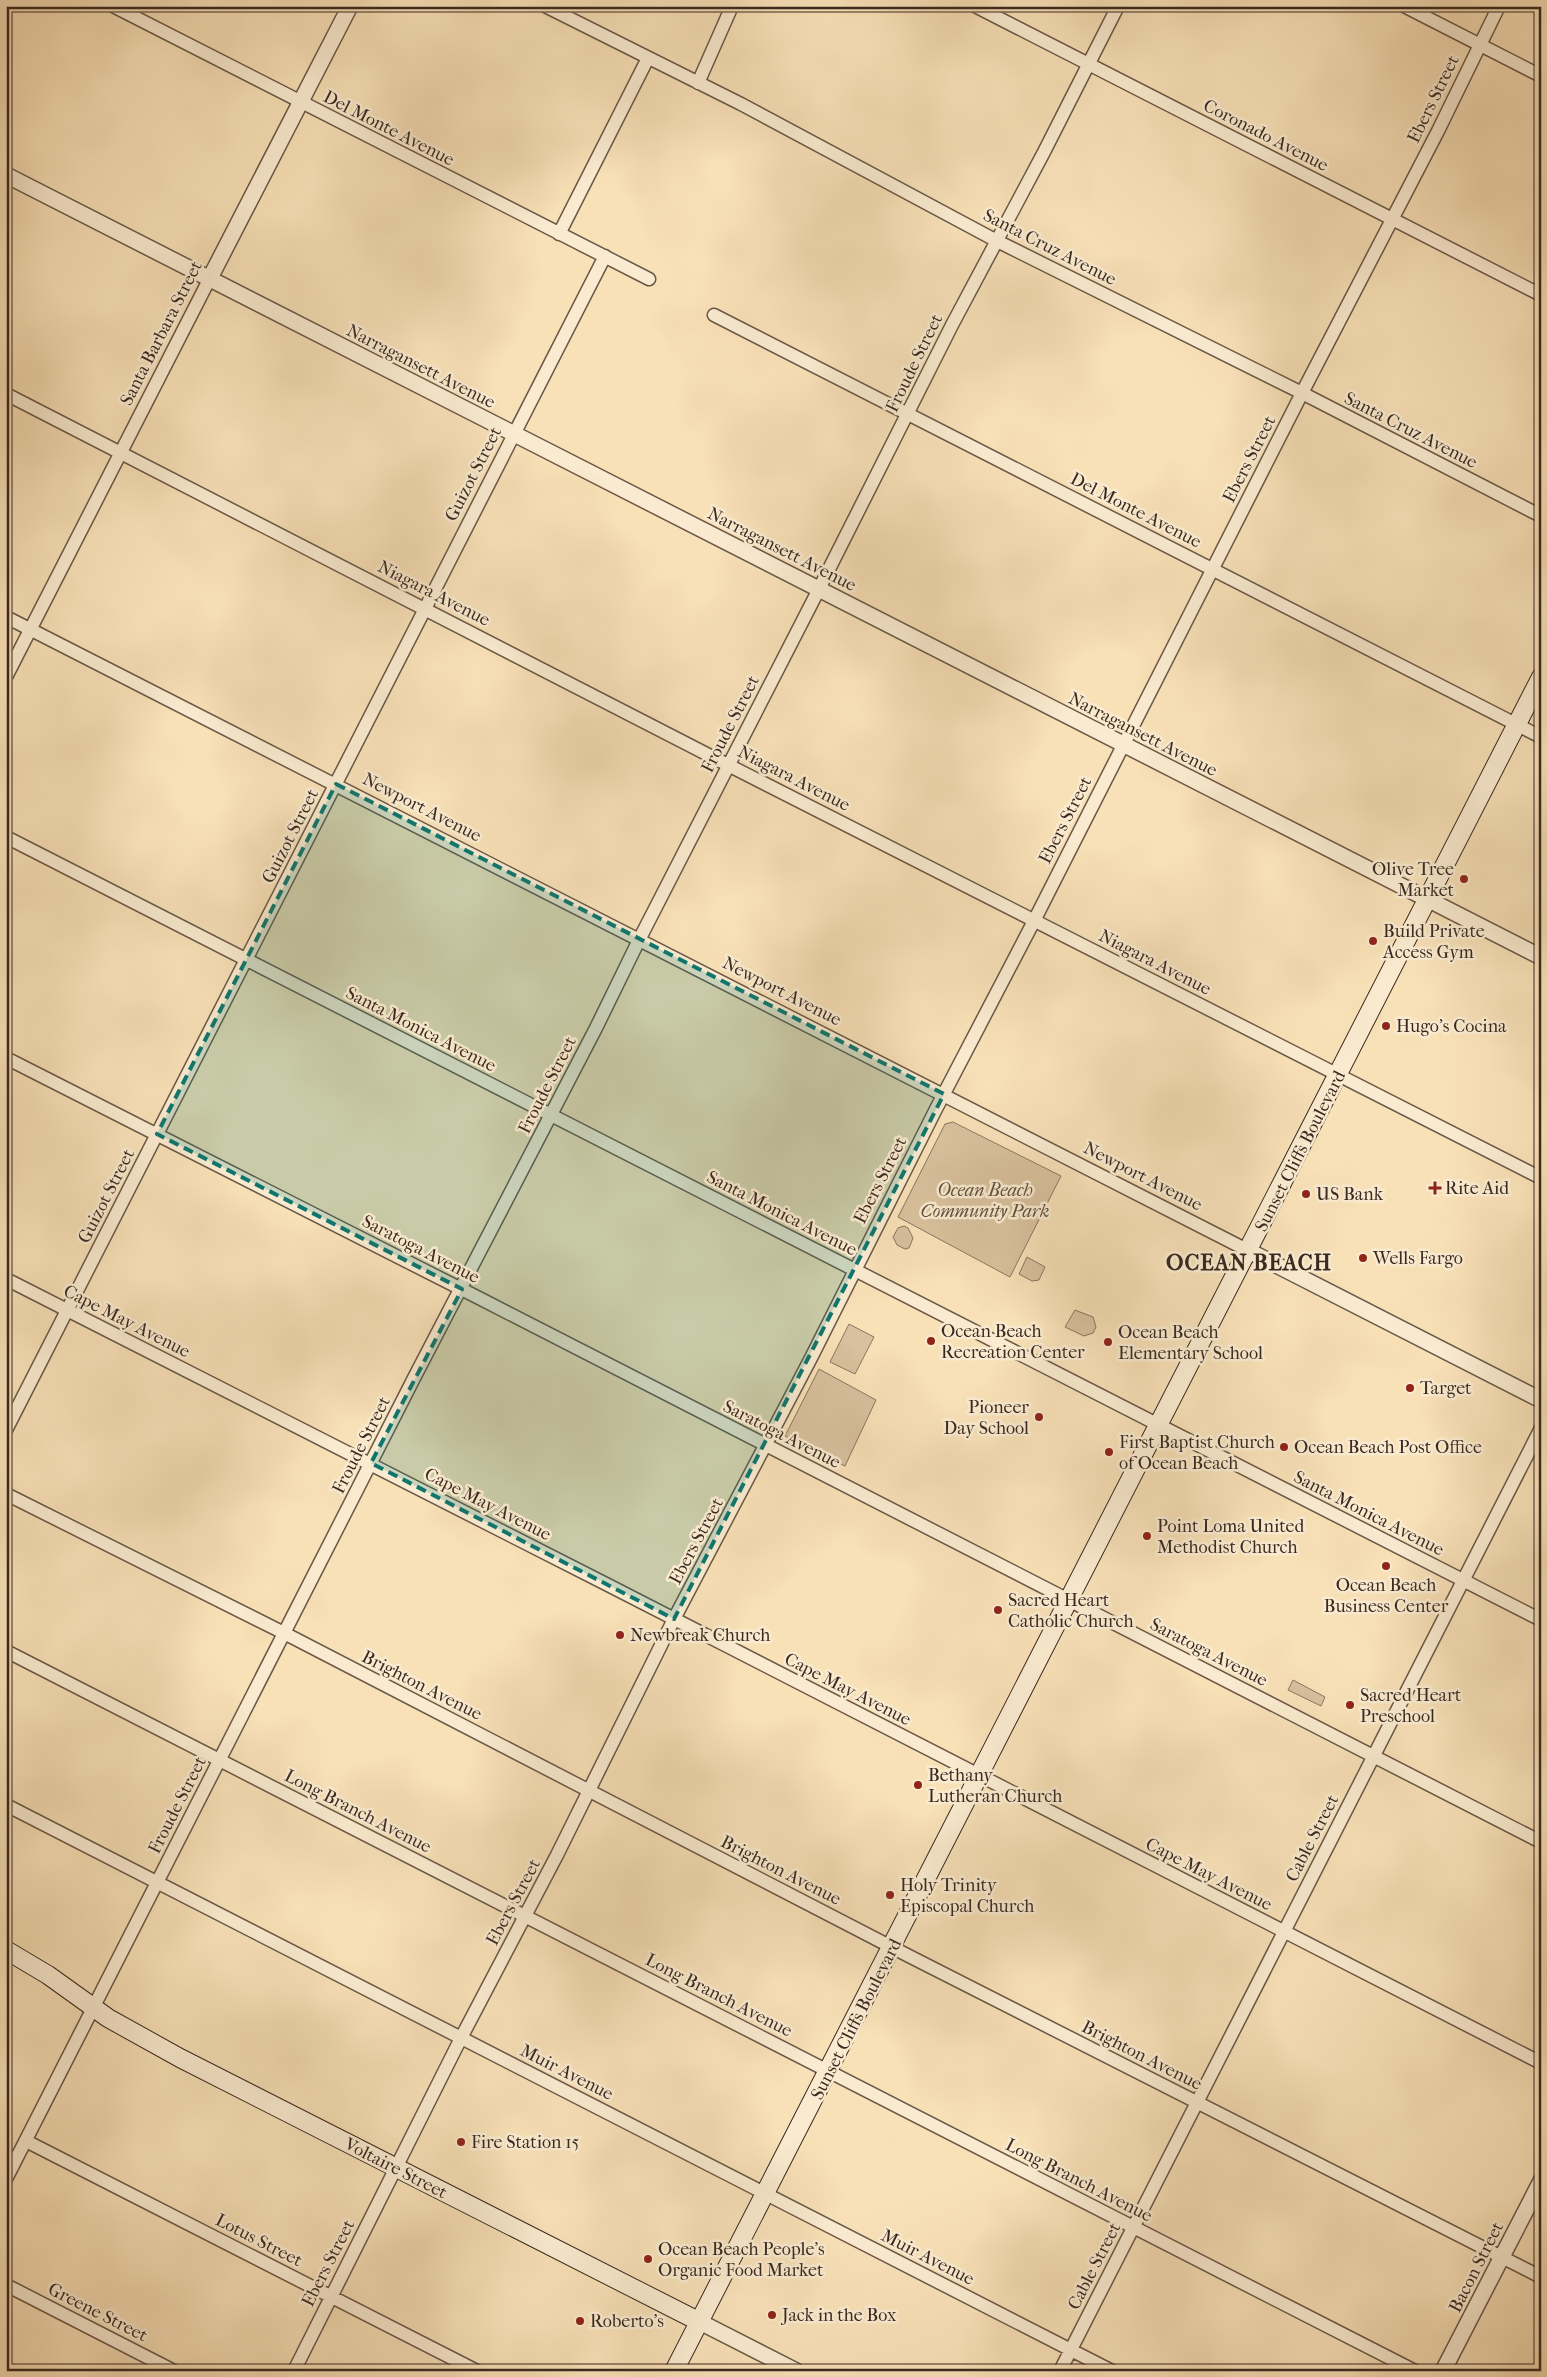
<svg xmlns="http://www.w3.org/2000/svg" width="1547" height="2377" font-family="'IM FELL French Canon',serif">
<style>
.green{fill:#d8c19e;stroke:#897560}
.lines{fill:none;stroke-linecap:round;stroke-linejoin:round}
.minor-casing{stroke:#6a5746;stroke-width:15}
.tertiary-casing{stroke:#6a5746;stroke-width:18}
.secondary-casing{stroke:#3a2921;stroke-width:20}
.minor{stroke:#faebd0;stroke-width:12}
.tertiary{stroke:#faebd0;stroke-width:15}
.secondary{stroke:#faebd0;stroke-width:18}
.marked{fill:#0f766e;fill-opacity:0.2;stroke:#0f766e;stroke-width:4;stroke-dasharray:10 6;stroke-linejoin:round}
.poi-dot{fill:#8f2418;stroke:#faebd0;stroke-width:2}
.labels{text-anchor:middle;stroke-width:5;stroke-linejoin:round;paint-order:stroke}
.street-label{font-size:18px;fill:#3a2921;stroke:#faebd0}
.poi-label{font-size:18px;fill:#3a2921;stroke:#faebd0;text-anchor:start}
.park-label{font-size:18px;font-style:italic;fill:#624f40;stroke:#faebd0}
.district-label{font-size:22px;font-weight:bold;letter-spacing:1px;fill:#3a2921;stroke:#faebd0}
</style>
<rect width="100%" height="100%" fill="#f8e0b7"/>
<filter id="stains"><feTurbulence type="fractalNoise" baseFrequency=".004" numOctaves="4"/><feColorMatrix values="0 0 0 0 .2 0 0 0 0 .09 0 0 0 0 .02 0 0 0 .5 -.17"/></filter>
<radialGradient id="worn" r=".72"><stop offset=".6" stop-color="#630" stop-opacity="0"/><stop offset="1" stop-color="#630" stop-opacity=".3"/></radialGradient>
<path class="green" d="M953,1122L1061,1176L1010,1277L898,1217L945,1124Z
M904,1226L908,1228L913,1238L909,1248L905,1249L897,1245L893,1237L898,1228Z
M1027,1257L1045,1267L1039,1280L1032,1281L1019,1274Z
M1075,1310L1093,1317L1096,1327L1093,1333L1084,1336L1065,1327Z
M849,1324L874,1337L855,1374L830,1362Z
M819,1369L876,1400L845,1466L785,1436Z
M1293,1680L1325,1697L1321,1706L1288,1690Z"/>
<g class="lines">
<g class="minor-casing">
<path id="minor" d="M113,6L649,279
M545,6L741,104L997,241L1302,393L1541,516
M975,6L1541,295
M1404,6L1541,76
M698,83L732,6
M559,234L648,58
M714,315L1541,737
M6,394L728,765L1541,1178
M6,617L1249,1251
M6,677L210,278
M6,837L1541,1620
M6,1058L477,1297L1541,1842
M6,1279L608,1585L1541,2063
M6,1430L605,256
M6,1494L284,1633L905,1954L1541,2277
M6,1651L1415,2371
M6,1805L1112,2371
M26,2141L477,2371
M6,2179L414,1378L596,1028L639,940L819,589L952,325L1044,152L1118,6
M6,2285L174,2371
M294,2371L461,2038L557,1855L674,1619L811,1358L936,1109L1035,919L1302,393L1438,131L1499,6
M1060,2371L1541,1428"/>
</g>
<g class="tertiary-casing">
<path id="tertiary" d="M6,175L1541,957
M210,278L350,6
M1249,1251L1541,1400
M700,2322L796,2371
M1443,2371L1541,2181"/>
</g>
<g class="secondary-casing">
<path id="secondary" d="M6,1950L48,1975L108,2018L180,2058L700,2322
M674,2371L1541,677"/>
</g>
<use href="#minor" class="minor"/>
<use href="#tertiary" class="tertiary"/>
<use href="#secondary" class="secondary"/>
</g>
<path class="marked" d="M336,784L944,1094L674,1619L371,1463L462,1289L157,1134Z"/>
<g class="poi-dot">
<circle cx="1464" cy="879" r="5"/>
<circle cx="1373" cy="941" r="5"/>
<circle cx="1386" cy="1026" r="5"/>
<path d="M1432.5 1180.5h5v5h5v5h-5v5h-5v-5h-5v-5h5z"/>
<circle cx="1306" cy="1194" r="5"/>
<circle cx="1363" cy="1258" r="5"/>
<circle cx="931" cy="1341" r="5"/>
<circle cx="1108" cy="1342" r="5"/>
<circle cx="1410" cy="1388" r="5"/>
<circle cx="1039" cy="1417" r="5"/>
<circle cx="1284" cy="1447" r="5"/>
<circle cx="1109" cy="1452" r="5"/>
<circle cx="1147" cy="1536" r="5"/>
<circle cx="1386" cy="1566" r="5"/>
<circle cx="998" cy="1610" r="5"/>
<circle cx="620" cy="1635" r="5"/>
<circle cx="1350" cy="1705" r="5"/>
<circle cx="918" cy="1785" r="5"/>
<circle cx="890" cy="1895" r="5"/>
<circle cx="461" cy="2142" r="5"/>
<circle cx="648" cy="2259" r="5"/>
<circle cx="772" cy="2315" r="5"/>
<circle cx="580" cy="2321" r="5"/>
</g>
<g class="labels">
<g class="street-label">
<text transform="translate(1433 99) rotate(-64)" y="6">Ebers Street</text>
<text transform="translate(389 128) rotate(27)" y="6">Del Monte Avenue</text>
<text transform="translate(1266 135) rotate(27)" y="6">Coronado Avenue</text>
<text transform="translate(1050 247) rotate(27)" y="6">Santa Cruz Avenue</text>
<text transform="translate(161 333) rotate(-63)" y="6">Santa Barbara Street</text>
<text transform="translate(914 363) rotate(-64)" y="6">Froude Street</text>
<text transform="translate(421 366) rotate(27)" y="6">Narragansett Avenue</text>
<text transform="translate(1411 430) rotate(27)" y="6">Santa Cruz Avenue</text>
<text transform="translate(1249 459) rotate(-63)" y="6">Ebers Street</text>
<text transform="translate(473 474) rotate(-63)" y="6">Guizot Street</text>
<text transform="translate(1136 510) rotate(27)" y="6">Del Monte Avenue</text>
<text transform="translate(782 549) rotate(27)" y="6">Narragansett Avenue</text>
<text transform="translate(434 593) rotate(27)" y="6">Niagara Avenue</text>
<text transform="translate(730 724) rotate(-63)" y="6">Froude Street</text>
<text transform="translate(1143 734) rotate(27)" y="6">Narragansett Avenue</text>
<text transform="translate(794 778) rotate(27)" y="6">Niagara Avenue</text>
<text transform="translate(422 807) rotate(27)" y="6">Newport Avenue</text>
<text transform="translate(1065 820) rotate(-63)" y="6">Ebers Street</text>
<text transform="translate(290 836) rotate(-63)" y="6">Guizot Street</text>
<text transform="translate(1155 962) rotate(27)" y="6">Niagara Avenue</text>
<text transform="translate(782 991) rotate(27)" y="6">Newport Avenue</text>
<text transform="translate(421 1029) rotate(27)" y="6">Santa Monica Avenue</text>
<text transform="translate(547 1085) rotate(-63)" y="6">Froude Street</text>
<text transform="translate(1300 1151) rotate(-63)" y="6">Sunset Cliffs Boulevard</text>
<text transform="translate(1143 1176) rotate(27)" y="6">Newport Avenue</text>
<text transform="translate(880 1180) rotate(-63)" y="6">Ebers Street</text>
<text transform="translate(106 1196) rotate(-63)" y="6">Guizot Street</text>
<text transform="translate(782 1213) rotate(27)" y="6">Santa Monica Avenue</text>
<text transform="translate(421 1249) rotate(27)" y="6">Saratoga Avenue</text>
<text transform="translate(127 1321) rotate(27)" y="6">Cape May Avenue</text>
<text transform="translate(782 1434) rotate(27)" y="6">Saratoga Avenue</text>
<text transform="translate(361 1445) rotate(-63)" y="6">Froude Street</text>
<text transform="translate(488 1504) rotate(27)" y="6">Cape May Avenue</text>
<text transform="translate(1369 1513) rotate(27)" y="6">Santa Monica Avenue</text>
<text transform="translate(696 1541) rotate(-62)" y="6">Ebers Street</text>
<text transform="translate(1209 1652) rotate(27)" y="6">Saratoga Avenue</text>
<text transform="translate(422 1685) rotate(27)" y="6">Brighton Avenue</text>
<text transform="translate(848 1689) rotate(27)" y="6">Cape May Avenue</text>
<text transform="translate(177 1805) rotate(-63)" y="6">Froude Street</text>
<text transform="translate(358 1811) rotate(27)" y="6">Long Branch Avenue</text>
<text transform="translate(1312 1838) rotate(-63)" y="6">Cable Street</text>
<text transform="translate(781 1870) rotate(27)" y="6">Brighton Avenue</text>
<text transform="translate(1209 1874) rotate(27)" y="6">Cape May Avenue</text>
<text transform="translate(513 1902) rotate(-62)" y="6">Ebers Street</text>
<text transform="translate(719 1995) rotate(27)" y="6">Long Branch Avenue</text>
<text transform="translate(856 2019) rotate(-63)" y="6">Sunset Cliffs Boulevard</text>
<text transform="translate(1142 2055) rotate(27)" y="6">Brighton Avenue</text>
<text transform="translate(567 2072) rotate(27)" y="6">Muir Avenue</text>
<text transform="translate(396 2168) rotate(27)" y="6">Voltaire Street</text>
<text transform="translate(1079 2180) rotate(27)" y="6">Long Branch Avenue</text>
<text transform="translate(259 2240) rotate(27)" y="6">Lotus Street</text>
<text transform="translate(928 2257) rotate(27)" y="6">Muir Avenue</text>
<text transform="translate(328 2263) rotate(-63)" y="6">Ebers Street</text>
<text transform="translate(1094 2266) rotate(-63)" y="6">Cable Street</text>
<text transform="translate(1476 2267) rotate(-63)" y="6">Bacon Street</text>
<text transform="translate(98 2312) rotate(27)" y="6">Greene Street</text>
</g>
<g class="poi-label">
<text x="1454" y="875" text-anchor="end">Olive Tree<tspan x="1454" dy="21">Market</tspan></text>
<text x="1383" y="937">Build Private<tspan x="1383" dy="21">Access Gym</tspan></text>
<text x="1396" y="1032">Hugo’s Cocina</text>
<text x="1445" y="1194">Rite Aid</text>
<text x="1316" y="1200">US Bank</text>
<text x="1373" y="1264">Wells Fargo</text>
<text x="941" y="1337">Ocean Beach<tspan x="941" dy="21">Recreation Center</tspan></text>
<text x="1118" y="1338">Ocean Beach<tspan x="1118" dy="21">Elementary School</tspan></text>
<text x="1420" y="1394">Target</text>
<text x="1029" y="1413" text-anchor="end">Pioneer<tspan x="1029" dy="21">Day School</tspan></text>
<text x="1119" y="1448">First Baptist Church<tspan x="1119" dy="21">of Ocean Beach</tspan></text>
<text x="1294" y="1453">Ocean Beach Post Office</text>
<text x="1157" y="1532">Point Loma United<tspan x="1157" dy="21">Methodist Church</tspan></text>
<text x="1386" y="1591" text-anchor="middle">Ocean Beach<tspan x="1386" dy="21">Business Center</tspan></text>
<text x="1008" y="1606">Sacred Heart<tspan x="1008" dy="21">Catholic Church</tspan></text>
<text x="630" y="1641">Newbreak Church</text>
<text x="1360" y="1701">Sacred Heart<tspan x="1360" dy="21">Preschool</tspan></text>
<text x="928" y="1781">Bethany<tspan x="928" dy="21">Lutheran Church</tspan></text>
<text x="900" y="1891">Holy Trinity<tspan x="900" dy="21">Episcopal Church</tspan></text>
<text x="471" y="2148">Fire Station 15</text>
<text x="658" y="2255">Ocean Beach People's<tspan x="658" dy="21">Organic Food Market</tspan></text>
<text x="782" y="2321">Jack in the Box</text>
<text x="590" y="2327">Roberto's</text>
</g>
<g class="park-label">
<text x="985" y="1196">Ocean Beach<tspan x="985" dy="21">Community Park</tspan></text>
</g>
<g class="district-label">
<text x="1249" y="1270">OCEAN BEACH</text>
</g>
</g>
<rect width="1547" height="2377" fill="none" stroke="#f8e0b7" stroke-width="25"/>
<rect x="8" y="8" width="1532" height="2362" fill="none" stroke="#3a2921" stroke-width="2.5"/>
<rect x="12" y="12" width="1522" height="2352" fill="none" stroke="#3a2921"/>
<rect width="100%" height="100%" filter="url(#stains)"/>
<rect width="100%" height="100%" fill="url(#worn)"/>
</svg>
